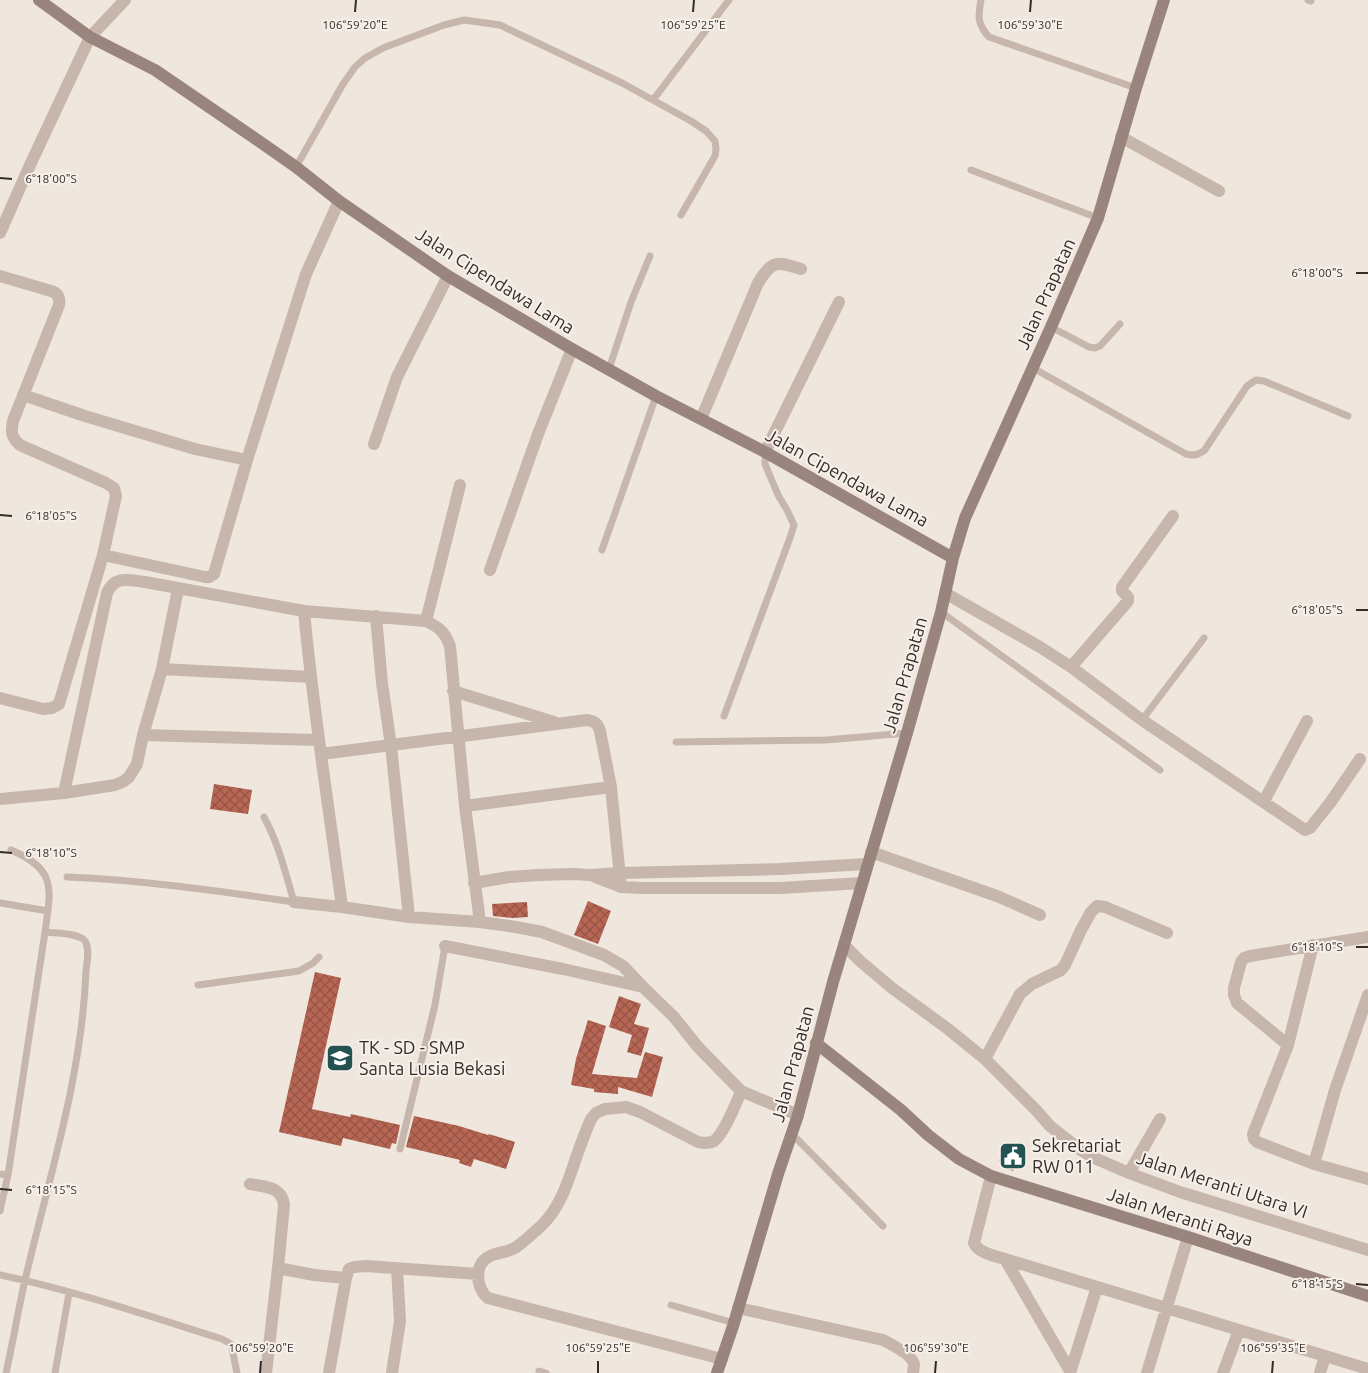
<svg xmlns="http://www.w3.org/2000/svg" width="1368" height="1373" font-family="Ubuntu,sans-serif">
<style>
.building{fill:url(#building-cross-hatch)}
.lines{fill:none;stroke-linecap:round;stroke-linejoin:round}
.lane{stroke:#c6b6ab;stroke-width:7}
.street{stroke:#c6b6ab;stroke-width:12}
.secondary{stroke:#99857d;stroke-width:12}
.ticks{fill:none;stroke:#352c29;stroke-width:2}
.labels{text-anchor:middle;stroke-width:4;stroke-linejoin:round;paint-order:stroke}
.street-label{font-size:18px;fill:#352c29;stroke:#f7f0ea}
.poi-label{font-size:18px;fill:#352c29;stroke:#f7f0ea;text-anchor:start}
.ticks-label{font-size:12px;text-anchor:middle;fill:#352c29;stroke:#f7f0ea;stroke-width:4;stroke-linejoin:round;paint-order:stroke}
</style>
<defs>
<pattern id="building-cross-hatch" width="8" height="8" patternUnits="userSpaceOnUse" patternTransform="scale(1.25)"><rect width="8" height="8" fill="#b76654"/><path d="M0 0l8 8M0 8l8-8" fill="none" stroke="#965446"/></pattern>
</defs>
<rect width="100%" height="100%" fill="#efe6de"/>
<path class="building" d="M214,784L252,790L248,814L210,809Z
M588,901L611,911L598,944L574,935Z
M527,902L528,917L513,918L493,916L492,904Z
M315,972L341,978L312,1109L350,1117L351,1114L400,1125L396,1144L392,1143L390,1149L343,1138L341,1146L279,1132Z
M619,996L641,1004L634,1024L649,1028L641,1056L627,1052L632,1035L609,1027Z
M588,1020L606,1026L592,1074L637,1078L645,1052L663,1057L652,1097L618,1087V1094L594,1092V1089L571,1085L576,1059Z
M414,1116L459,1126L488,1135L489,1134L515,1142L506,1169L474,1159L471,1167L459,1163L460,1160L406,1147Z
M1005,1145L1026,1152L1020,1168L1015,1166L1013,1171L1002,1167L1004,1162L999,1161Z"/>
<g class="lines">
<path class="lane" d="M981,0C978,16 977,24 989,37L1136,88
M1308,0L1311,1
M653,100L729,0
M296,167L343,84L355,67L365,58L383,48L444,25L464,20L500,25L622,83L691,121L706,131L715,141L716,149L715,156L681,215
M971,170L1098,218
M1051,327L1089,347L1095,348L1100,346L1120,324
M1033,368L1186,454C1194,456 1197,455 1204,451L1247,386L1256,380L1264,381L1348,416
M609,369L631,302L650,256
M602,550L656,396
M941,612L1160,770
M724,716L791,535L794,525L787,510L778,495L765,464V452
M1142,720L1204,638
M676,742L826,740L907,733
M67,877C143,880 218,891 294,902C285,871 279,845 264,817
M0,903L48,911
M198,985L299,971L313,963L319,957
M792,1134L883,1226
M400,1149L435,1005L445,946
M0,1174L8,1175
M0,1211L8,1175L45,932C51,888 57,870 11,850
M0,1275C76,1291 149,1316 222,1339L231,1344L232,1348L237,1373
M671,1305L734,1323
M539,1371L546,1373
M6,1373C13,1342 18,1311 25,1280C49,1178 82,1076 86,971C87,962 90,949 85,941C79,933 55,933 45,932
M55,1373L69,1293"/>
<path class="street" d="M1121,137L1219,191
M0,233L30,165L90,37L125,0
M0,276L51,291C58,293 60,298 59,305L13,421C11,432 11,437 20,445L106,483L114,488L116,496L103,555L59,704L52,708L43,709L0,698
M23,395L85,416L195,449L247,460
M701,419L758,283C772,260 777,261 801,269
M374,444L397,377L448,276
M765,452L839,302
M103,555L205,577H209L214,574L247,460L306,274L339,201
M490,570L538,434L572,349
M945,593L1040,647L1071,667L1142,720L1305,830L1310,828L1330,803L1360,759
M304,611C313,710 329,808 342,907
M376,616L382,683L391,746L409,917
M426,621L460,485
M1071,667L1128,601V597L1122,591V587L1173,516
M162,669L310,677
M453,691L554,722
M143,735L318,740
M321,754L587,720C595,721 598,724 600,731L611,787L621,887
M64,793L107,593C115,575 129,580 145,582L304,611L426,621C440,628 444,631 450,646L465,806L480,922
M0,799L64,793L115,785L124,781L129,777L137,764L143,735L162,669L178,589
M1264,801L1307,721
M465,806L611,787
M871,852L997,896L1040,915
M595,877L621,887L641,888H780L862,883
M474,883L509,877L539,875L574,874L590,875L620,873L780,869L867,864
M294,902L342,907L409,917L480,922L516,927L542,932L604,955L623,966L643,987
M844,945L860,961L892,988L948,1029L985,1059L1035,1109L1050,1126L1079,1149L1092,1157L1129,1173L1180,1192L1368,1250
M1313,945L1288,1045L1253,1134L1254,1139L1257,1142L1314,1164L1368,1179
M445,946L563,969L643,987L674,1017L698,1047L741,1091L798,1115
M1288,1045L1237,1003L1234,995V988L1241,962L1244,958L1250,956L1368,937
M985,1059L1020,994L1032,984L1061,970L1065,965L1081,930L1091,912L1097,906L1105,907L1167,933
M1314,1164L1335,1090L1368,995
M1129,1173L1160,1119
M991,1176L974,1243C978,1253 995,1256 1005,1259L1368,1369
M250,1184C265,1187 282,1186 284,1205L278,1268L314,1275L346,1278L349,1269L354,1267L366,1266L478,1274
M1005,1259L1070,1371
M738,1308L883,1340C891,1344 912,1355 914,1364C914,1367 913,1371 913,1373
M722,1359L488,1298C479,1291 475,1275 481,1264C488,1252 504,1254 515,1248C524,1242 533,1233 541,1226C564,1204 570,1173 581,1144C584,1136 587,1128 591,1119L596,1113L605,1109L626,1107L640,1112L698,1142C704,1143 709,1144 714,1141C723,1135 737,1102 741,1091
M266,1373L278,1268
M329,1373L346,1278
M392,1373L400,1321L397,1268
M1070,1373L1097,1287
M1147,1373L1188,1237
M1223,1373L1239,1330
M1320,1373L1325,1356"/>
<path class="secondary" d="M39,0L90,37L155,70L253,137L296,167L339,201L448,276L572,349L656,396L765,452L953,558
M816,1043L901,1110L928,1135L959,1159L991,1176L1188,1237L1368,1296
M717,1373L734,1323L778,1174L798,1115L833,982L907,733L941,612L953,558L965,518L1051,327L1098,218L1136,88L1164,0"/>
</g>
<path class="ticks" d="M355,12L356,0M693,12L694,0M1030,12L1031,0M0,178L12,179M1356,273H1368M0,515L12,516M1356,610H1368M0,852L12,853M1356,947H1368M0,1189L12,1190M1356,1284L1368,1285M260,1373L261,1361M598,1373V1361M935,1373L936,1361M1272,1373L1273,1361"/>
<defs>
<g id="school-square" transform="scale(1.4375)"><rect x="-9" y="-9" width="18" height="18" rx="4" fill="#245151" stroke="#f7f0ea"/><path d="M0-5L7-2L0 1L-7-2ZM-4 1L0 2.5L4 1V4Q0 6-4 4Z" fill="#fff"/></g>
<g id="civic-square" transform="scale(1.4375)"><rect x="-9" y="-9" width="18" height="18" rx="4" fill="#245151" stroke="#f7f0ea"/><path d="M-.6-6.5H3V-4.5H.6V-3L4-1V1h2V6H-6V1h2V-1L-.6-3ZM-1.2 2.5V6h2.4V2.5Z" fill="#fff"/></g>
</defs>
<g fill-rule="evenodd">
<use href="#school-square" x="340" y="1058"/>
<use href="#civic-square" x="1013" y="1156"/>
</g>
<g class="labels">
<g class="street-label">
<text transform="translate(495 281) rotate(32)" y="6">Jalan Cipendawa Lama</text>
<text transform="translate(1046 294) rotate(-66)" y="6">Jalan Prapatan</text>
<text transform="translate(847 478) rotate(29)" y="6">Jalan Cipendawa Lama</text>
<text transform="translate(905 675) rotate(-74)" y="6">Jalan Prapatan</text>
<text transform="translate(793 1064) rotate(-75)" y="6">Jalan Prapatan</text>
<text transform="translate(1222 1185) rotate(18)" y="6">Jalan Meranti Utara VI</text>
<text transform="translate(1180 1217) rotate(18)" y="6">Jalan Meranti Raya</text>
</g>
<g class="poi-label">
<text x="359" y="1054">TK - SD - SMP<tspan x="359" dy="21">Santa Lusia Bekasi</tspan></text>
<text x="1032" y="1152">Sekretariat<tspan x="1032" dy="21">RW 011</tspan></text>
</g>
</g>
<g class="ticks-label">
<text x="355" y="29">106°59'20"E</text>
<text x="693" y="29">106°59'25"E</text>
<text x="1030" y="29">106°59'30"E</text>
<text x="51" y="183">6°18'00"S</text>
<text x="1317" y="277">6°18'00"S</text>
<text x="51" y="520">6°18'05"S</text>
<text x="1317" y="614">6°18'05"S</text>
<text x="51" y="857">6°18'10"S</text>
<text x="1317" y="951">6°18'10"S</text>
<text x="51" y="1194">6°18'15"S</text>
<text x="1317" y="1288">6°18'15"S</text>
<text x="261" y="1352">106°59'20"E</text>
<text x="598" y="1352">106°59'25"E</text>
<text x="936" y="1352">106°59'30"E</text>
<text x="1273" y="1352">106°59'35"E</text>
</g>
</svg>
